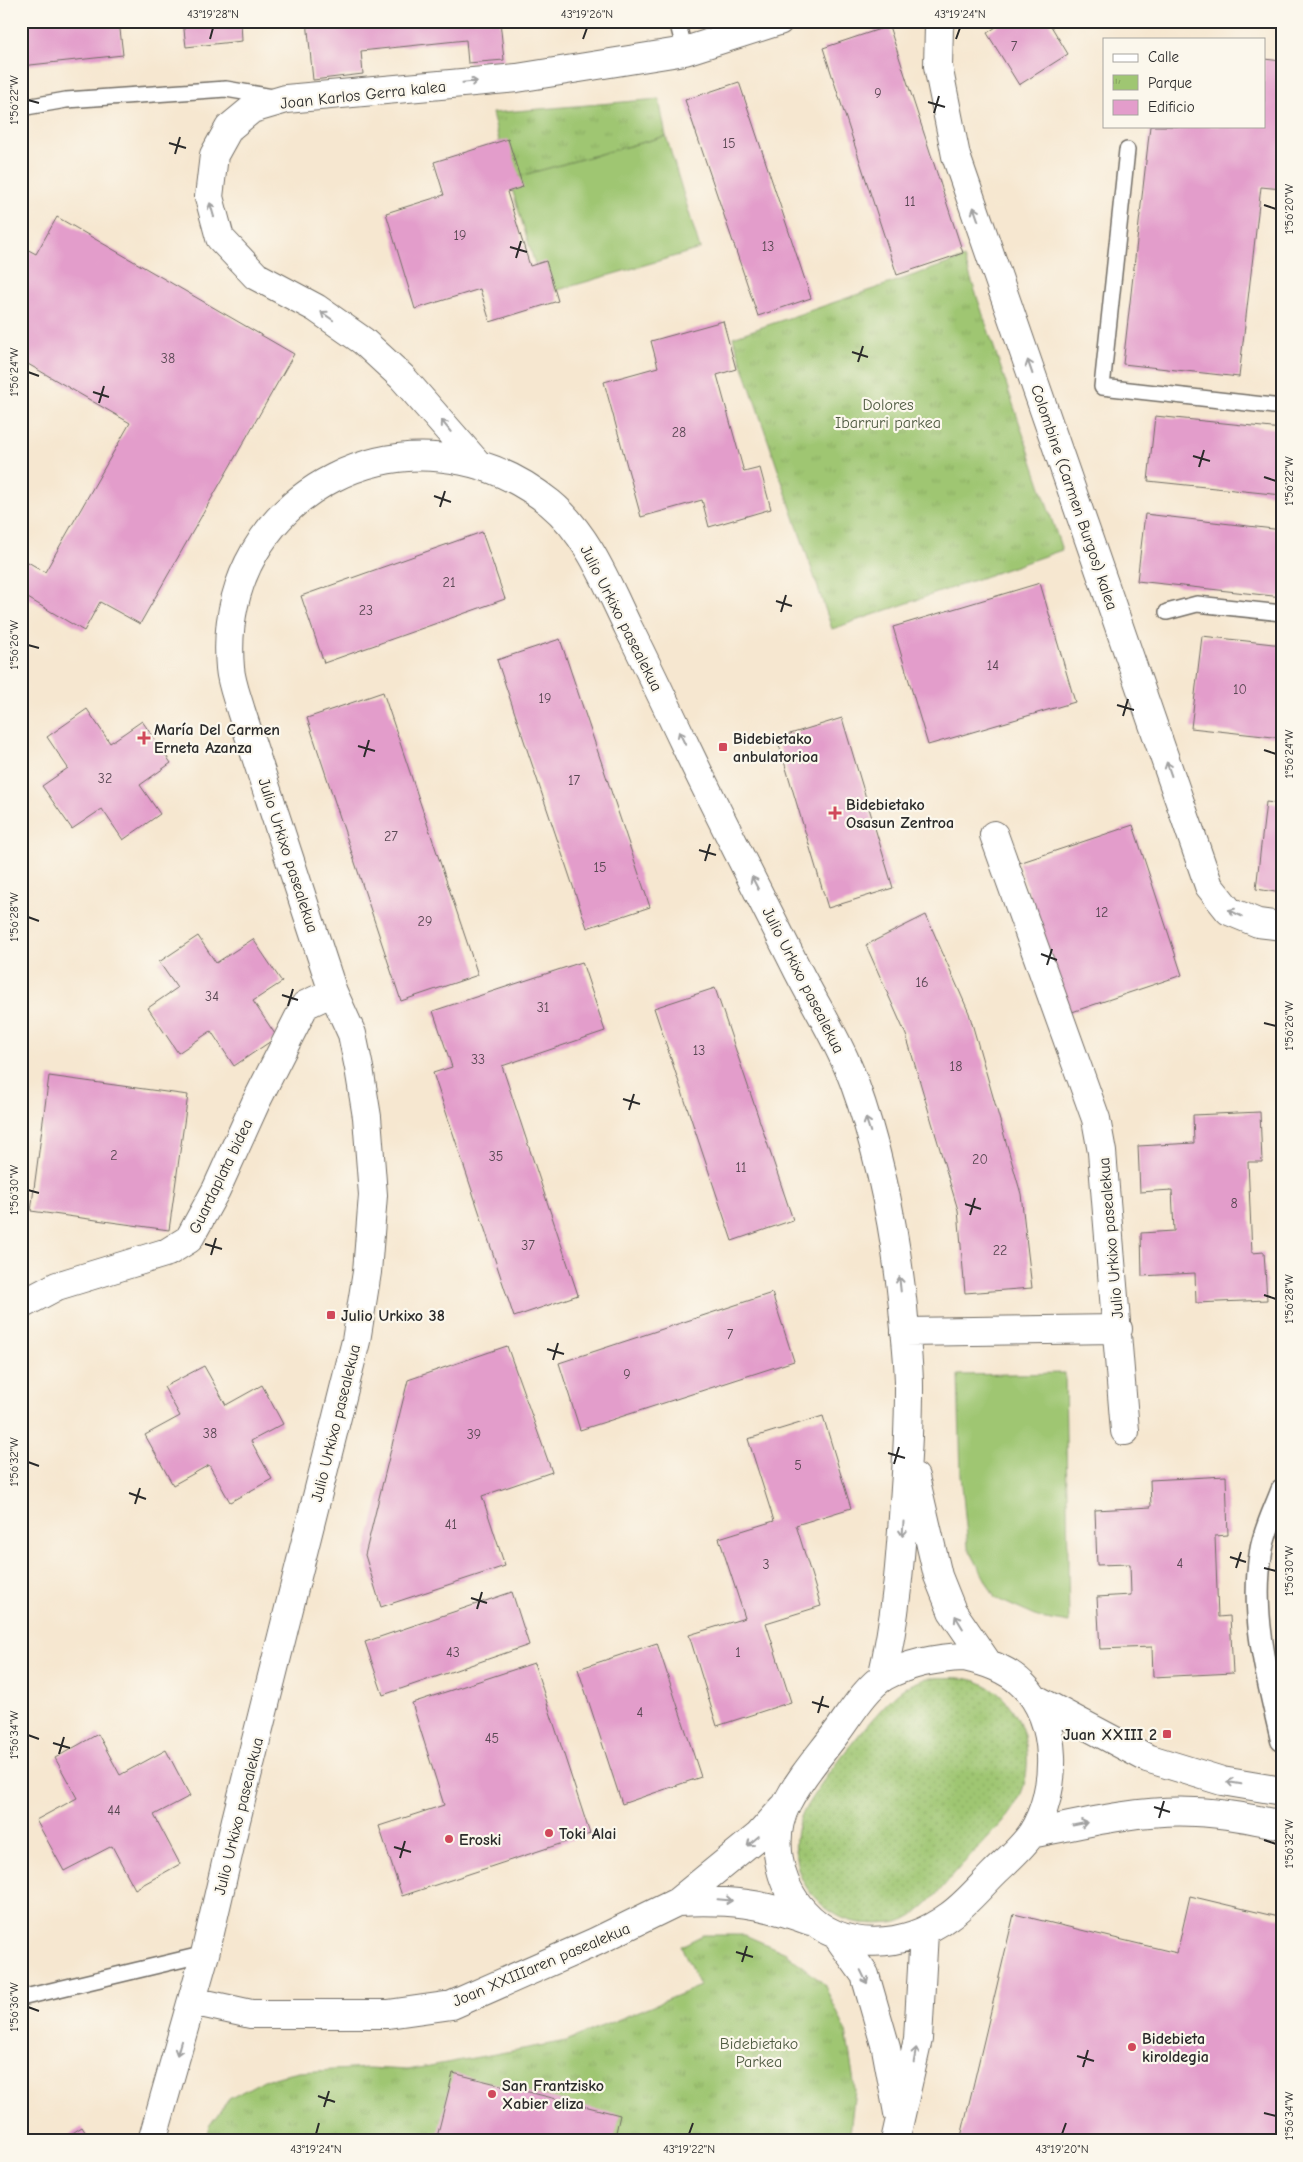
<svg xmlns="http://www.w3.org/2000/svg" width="1303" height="2162" font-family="'Comic Neue',sans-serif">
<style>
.grass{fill:url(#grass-dots);stroke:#65784e}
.park{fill:url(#park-tufts);stroke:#65784e}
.pitch{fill:#9fc672;stroke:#65784e}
.building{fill:#e39dcb}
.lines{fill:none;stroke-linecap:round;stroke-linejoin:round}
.service-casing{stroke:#726d65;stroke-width:18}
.pedestrian-casing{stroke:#726d65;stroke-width:25}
.minor-casing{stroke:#726d65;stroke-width:30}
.service{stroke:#fff;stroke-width:15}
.pedestrian{stroke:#fff;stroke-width:22}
.minor{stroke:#fff;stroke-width:28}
.oneway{stroke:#a0a0a0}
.ticks{fill:none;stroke:#2b2b2b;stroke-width:2}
.poi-dot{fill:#d1495b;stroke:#fbf7ec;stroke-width:2}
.labels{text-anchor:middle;stroke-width:4.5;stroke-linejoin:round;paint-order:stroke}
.number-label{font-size:14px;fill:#594853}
.street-label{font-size:16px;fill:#2b2b2b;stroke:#fbf7ec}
.park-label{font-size:16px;fill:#4e5a40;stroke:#fbf7ec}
.poi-label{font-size:16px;font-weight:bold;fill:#2b2b2b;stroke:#fbf7ec;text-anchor:start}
.neatline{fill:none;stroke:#2b2b2b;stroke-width:2}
.ticks-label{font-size:12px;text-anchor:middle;fill:#2b2b2b}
</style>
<defs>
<pattern id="grass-dots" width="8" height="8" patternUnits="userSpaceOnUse" patternTransform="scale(1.25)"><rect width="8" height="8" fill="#9fc672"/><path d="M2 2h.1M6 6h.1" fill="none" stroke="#89aa63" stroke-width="1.8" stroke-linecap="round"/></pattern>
<pattern id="park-tufts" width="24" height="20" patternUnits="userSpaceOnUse" patternTransform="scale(1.25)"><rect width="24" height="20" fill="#9fc672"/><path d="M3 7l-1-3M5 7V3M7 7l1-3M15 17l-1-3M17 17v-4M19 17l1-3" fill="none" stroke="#89aa63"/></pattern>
</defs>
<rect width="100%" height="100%" fill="#fbf7ec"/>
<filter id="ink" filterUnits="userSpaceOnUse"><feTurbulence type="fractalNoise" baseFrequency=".02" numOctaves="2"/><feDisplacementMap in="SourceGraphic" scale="10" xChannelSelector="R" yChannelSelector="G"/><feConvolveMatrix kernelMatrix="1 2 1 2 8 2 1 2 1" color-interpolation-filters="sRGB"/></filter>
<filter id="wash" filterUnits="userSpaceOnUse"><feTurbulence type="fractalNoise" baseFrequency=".0096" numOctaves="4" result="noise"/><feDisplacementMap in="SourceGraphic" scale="20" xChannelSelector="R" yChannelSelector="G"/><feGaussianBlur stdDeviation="1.12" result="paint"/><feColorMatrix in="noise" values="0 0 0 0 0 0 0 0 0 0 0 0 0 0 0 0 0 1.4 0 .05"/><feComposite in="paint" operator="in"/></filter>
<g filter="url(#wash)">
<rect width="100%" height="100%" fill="#f6e7d0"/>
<path class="grass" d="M927,1678C943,1678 961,1676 976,1681C1022,1696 1039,1758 1019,1798C1006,1824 979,1846 960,1867C944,1885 927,1909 906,1919C894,1925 873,1924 861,1923C843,1921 827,1911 815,1898C796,1878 792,1853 798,1825C803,1800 878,1708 900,1691C907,1685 919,1682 927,1678Z"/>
<path class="park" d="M659,99L666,136L509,179L492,113Z
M964,258L1062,550L832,629L733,337Z
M703,1935H745L786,1953L824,1984L846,2031L855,2089L849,2141H205L209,2126L229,2099L264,2080L299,2072L368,2068L408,2070L566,2041L700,1986L681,1946Z"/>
<path class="pitch" d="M666,136L700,249L544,294L509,179Z
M1065,1373L1069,1623L1040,1618L995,1598L968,1547L961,1475L958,1375Z"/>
<g id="blocks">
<path class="building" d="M21,21H119L123,55L21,66Z
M183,21H241L242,41L186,47Z
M307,21H500L504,60L468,63L466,40L361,51L363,74L313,80Z
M1005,21H1048L1068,54L1019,85L987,33Z
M889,26L963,253L897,275L823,48Z
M1264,59L1282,61V189L1261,187L1239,377L1123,364L1150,126H1264Z
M739,82L811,298L758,316L685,100Z
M508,139L523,187L507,192L530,266L546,261L558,301L490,322L480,289L415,309L386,213L444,195L434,162Z
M57,217L294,354L140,624L100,602L84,631L21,594V558L45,572L130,423L21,360V246L36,254Z
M723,321L736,369L717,375L744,472L760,468L771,509L709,527L702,500L641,517L604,382L658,367L651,341Z
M1155,416L1282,429V495L1148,481Z
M1145,514L1282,530V597L1137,581Z
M482,532L505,599L324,663L301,596Z
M1040,583L1075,702L928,745L893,627Z
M1202,636L1282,645V738L1191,728Z
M560,639L650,907L587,928L497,660Z
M383,692L478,975L401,1001L307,718Z
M87,709L110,743L142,721L171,763L140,785L160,814L123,840L102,809L72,829L42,786L68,768L47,737Z
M842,718L893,888L828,908L777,738Z
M1266,802L1282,804V893L1256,889Z
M1133,825L1182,975L1069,1013L1019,863Z
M926,915L969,1013L1021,1194L1032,1288L965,1293L958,1210L906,1035L866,945Z
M198,936L216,963L253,939L282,982L253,1001L277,1037L234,1066L211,1031L178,1053L148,1008L177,988L159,962Z
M582,962L605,1031L502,1066L578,1295L514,1317L433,1073L452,1067L433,1011Z
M715,988L793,1220L732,1241L654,1008Z
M49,1076L188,1095L169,1230L31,1211Z
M1260,1112L1262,1162H1248L1252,1253L1264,1252L1267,1300L1196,1303L1195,1273L1142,1276L1141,1233L1174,1231L1172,1190L1140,1192L1138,1146L1194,1143L1193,1115Z
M772,1293L794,1361L580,1430L559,1363Z
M507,1346L552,1472L482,1496L505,1566L381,1607L365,1555L408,1380Z
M204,1366L226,1405L262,1385L283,1424L251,1441L272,1479L230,1502L209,1465L173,1485L145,1435L180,1416L164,1387Z
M823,1416L851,1508L796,1525L821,1606L766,1623L791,1702L717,1726L689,1635L745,1618L719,1538L774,1521L748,1439Z
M1226,1476L1228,1535L1215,1536L1218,1617L1230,1616L1233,1673L1153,1677L1152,1647L1100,1649L1097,1597L1131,1595L1130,1564L1097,1565L1095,1510L1151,1507L1150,1480Z
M512,1592L529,1645L383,1695L365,1642Z
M657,1643L701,1777L622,1804L578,1669Z
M534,1663L590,1834L402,1896L379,1826L444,1805L412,1703Z
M98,1734L120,1775L166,1750L190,1796L154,1815L180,1864L135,1889L112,1846L64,1871L36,1820L77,1798L55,1758Z
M1190,1896L1282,1918V2141H960L1014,1914L1177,1953Z
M453,2073L620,2115L614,2141H436Z
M21,2124L32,2141H21Z
M82,2127L91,2141H60Z"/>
</g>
</g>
<g filter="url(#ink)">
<use href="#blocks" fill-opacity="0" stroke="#726d65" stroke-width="1"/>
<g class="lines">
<g class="service-casing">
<path id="service" d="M677,21L685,51
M21,108L66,100L226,89L273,97
M1127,150L1102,387L1282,407
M1167,612L1197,604L1282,613
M21,1998L205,1954"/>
</g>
<g class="pedestrian-casing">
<path id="pedestrian" d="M1282,1491C1275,1510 1264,1531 1261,1552C1250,1615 1268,1679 1282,1740"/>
</g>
<g class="minor-casing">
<path id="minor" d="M941,21L939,26L938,66L956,156L1209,886L1229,911L1258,923L1282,926
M477,463L402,377L363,341L316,308L256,276L220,238L209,197L214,155L229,128L252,109L286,99L517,78L685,51L779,21
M994,835L1096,1119L1102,1152L1125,1431
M21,1305L57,1286L168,1252L189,1239L216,1190L256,1102L305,1005L333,992
M905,1332L1118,1329
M915,1477L938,1576L952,1611L987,1662
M964,1657C985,1662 1006,1668 1022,1684C1060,1719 1058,1792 1032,1833C1022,1848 1006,1861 993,1874C979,1888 965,1905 949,1916C906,1948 842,1954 804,1912C778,1884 769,1838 787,1803C800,1777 820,1755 837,1732C849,1716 867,1686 885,1676C910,1663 936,1658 964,1657Z
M1036,1699L1147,1758L1222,1781L1282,1791
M1032,1834C1084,1823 1140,1809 1195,1812C1224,1813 1253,1819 1282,1825
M677,1902C727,1899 763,1903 810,1921
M837,1936L865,1975L886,2048L898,2113
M192,2001L251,2014H388L452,2005L595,1942L677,1902L759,1835L783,1808
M152,2141L205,1954L236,1820L356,1341L367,1272L373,1195L367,1117L359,1068L352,1034L333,992L241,711C237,697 231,682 230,668C215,491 414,393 550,503C588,534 608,586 629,629C649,669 668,709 687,749C723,824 761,897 798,971C817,1008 840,1044 854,1082C881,1156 895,1230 903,1307C905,1333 909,1360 909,1387C909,1425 907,1463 904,1502C900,1563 896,1618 882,1678
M895,2141L918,2039L924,1932"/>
</g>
<use href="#service" class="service"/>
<use href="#pedestrian" class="pedestrian"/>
<use href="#minor" class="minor"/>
</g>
<defs><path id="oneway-shaft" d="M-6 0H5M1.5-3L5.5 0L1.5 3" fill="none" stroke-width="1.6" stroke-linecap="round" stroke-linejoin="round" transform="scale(1.25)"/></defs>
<g class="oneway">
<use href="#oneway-shaft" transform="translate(470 82) rotate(-6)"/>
<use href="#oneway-shaft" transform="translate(212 210) rotate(-106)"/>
<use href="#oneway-shaft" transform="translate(976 214) rotate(-109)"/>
<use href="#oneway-shaft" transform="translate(327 316) rotate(-145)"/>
<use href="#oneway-shaft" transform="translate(1030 367) rotate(-109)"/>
<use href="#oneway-shaft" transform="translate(446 426) rotate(-129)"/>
<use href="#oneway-shaft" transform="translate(682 738) rotate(-116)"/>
<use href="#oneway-shaft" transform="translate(1169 769) rotate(-109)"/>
<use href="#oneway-shaft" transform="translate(755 883) rotate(-117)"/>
<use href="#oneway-shaft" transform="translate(1235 913) rotate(-154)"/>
<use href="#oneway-shaft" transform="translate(868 1125) rotate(-108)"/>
<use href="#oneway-shaft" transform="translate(900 1284) rotate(-96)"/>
<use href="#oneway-shaft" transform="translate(903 1529) rotate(94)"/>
<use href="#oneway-shaft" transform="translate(959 1622) rotate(-121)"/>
<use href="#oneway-shaft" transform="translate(1234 1783) rotate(-170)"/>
<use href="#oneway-shaft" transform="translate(1080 1824) rotate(-11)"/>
<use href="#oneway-shaft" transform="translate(753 1841) rotate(140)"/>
<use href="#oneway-shaft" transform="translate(725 1900) rotate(5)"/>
<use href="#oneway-shaft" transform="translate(864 1977) rotate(64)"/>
<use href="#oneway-shaft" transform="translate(179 2048) rotate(106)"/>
<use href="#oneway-shaft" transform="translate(915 2055) rotate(-80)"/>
</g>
</g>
<path class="ticks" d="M210,39L213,28M583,39L587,28M956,39L960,28M28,100L39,103M928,102L945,107M934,113L939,96M169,143L186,148M175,154L180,137M1264,205L1276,209M510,247L527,252M516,258L521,241M852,352L868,357M858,362L863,346M28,372L39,376M93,392L109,397M99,403L104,386M1193,456L1210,461M1199,467L1204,450M1264,477L1276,481M434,496L451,502M440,507L445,491M776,601L792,606M781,612L786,595M28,645L39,648M1117,705L1134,710M1123,716L1128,699M358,746L375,751M1264,750L1276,754M364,757L369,740M699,850L716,855M705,861L710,844M28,917L39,921M1041,954L1057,960M1047,965L1052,949M282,995L298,1000M288,1006L293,989M1264,1023L1276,1026M623,1099L640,1104M629,1110L634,1094M28,1190L39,1193M965,1204L981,1209M970,1215L975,1198M205,1244L222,1249M211,1255L216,1238M1264,1295L1276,1299M547,1349L564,1354M553,1360L558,1343M888,1453L905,1458M28,1462L39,1466M894,1464L899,1447M129,1493L146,1499M135,1504L140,1488M1230,1557L1246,1562M1236,1568L1241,1552M1264,1568L1276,1571M471,1598L487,1603M477,1609L482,1592M812,1702L829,1707M818,1713L823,1696M28,1735L39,1739M53,1743L70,1748M59,1754L64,1737M1154,1807L1170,1812M1159,1818L1164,1801M1264,1840L1276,1844M394,1847L411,1852M400,1858L405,1841M736,1952L753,1957M742,1962L747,1946M28,2007L39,2011M1077,2056L1094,2061M1083,2067L1088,2050M318,2096L335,2102M324,2107L329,2091M1264,2113L1276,2116M316,2134L319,2123M689,2134L693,2123M1062,2134L1066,2123"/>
<g class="poi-dot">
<path d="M141.5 730.5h5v5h5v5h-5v5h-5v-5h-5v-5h5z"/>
<rect x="718" y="742" width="10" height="10" rx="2.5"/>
<path d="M832.5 805.5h5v5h5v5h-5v5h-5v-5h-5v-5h5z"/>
<rect x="326" y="1310" width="10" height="10" rx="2.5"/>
<rect x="1162" y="1729" width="10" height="10" rx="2.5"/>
<circle cx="549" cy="1833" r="5"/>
<circle cx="449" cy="1839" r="5"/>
<circle cx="1132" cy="2047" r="5"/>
<circle cx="492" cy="2094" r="5"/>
</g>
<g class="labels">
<g class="number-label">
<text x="1014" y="51">7</text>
<text x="878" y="98">9</text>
<text x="729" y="148">15</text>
<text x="910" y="206">11</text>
<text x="460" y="240">19</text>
<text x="768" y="251">13</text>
<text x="168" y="363">38</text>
<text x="679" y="437">28</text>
<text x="449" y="587">21</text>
<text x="366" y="615">23</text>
<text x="993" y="670">14</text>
<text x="1240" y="694">10</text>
<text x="545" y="703">19</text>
<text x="105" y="783">32</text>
<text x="574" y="785">17</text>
<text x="391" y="841">27</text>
<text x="600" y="872">15</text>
<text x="1102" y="917">12</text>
<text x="425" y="926">29</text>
<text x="922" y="987">16</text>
<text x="212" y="1001">34</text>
<text x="543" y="1012">31</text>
<text x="699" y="1055">13</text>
<text x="478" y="1064">33</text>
<text x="956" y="1071">18</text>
<text x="114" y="1160">2</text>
<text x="496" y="1161">35</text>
<text x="980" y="1164">20</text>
<text x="741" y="1172">11</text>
<text x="1234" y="1208">8</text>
<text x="528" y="1250">37</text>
<text x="1000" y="1255">22</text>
<text x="730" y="1339">7</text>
<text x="627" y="1379">9</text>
<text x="210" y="1438">38</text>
<text x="474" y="1439">39</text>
<text x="798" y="1470">5</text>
<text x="451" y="1529">41</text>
<text x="1180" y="1568">4</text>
<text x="766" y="1569">3</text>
<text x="453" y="1657">43</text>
<text x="738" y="1657">1</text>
<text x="640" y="1717">4</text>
<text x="492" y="1743">45</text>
<text x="114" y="1815">44</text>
</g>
<g class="street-label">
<text transform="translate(363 94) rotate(-6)" y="6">Joan Karlos Gerra kalea</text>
<text transform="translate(1075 497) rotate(71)" y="6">Colombine (Carmen Burgos) kalea</text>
<text transform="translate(622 618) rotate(63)" y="6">Julio Urkixo pasealekua</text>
<text transform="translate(289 855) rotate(72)" y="6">Julio Urkixo pasealekua</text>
<text transform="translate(804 980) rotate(63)" y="6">Julio Urkixo pasealekua</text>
<text transform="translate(220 1176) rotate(-64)" y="6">Guardaplata bidea</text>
<text transform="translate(1110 1238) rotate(-95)" y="6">Julio Urkixo pasealekua</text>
<text transform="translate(335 1423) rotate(-76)" y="6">Julio Urkixo pasealekua</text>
<text transform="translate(238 1816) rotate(-76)" y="6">Julio Urkixo pasealekua</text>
<text transform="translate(541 1964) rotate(-23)" y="6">Joan XXIIIaren pasealekua</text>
</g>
<g class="park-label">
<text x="888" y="410">Dolores<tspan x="888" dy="18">Ibarruri parkea</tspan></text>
<text x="759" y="2049">Bidebietako<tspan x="759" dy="18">Parkea</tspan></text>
</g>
<g class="poi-label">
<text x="154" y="735">María Del Carmen<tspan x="154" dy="18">Erneta Azanza</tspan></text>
<text x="733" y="744">Bidebietako<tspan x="733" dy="18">anbulatorioa</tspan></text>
<text x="846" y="810">Bidebietako<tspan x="846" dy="18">Osasun Zentroa</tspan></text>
<text x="341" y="1321">Julio Urkixo 38</text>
<text x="1157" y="1740" text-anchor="end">Juan XXIII 2</text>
<text x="559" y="1839">Toki Alai</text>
<text x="459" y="1845">Eroski</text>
<text x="1142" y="2044">Bidebieta<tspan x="1142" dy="18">kiroldegia</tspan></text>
<text x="502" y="2091">San Frantzisko<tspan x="502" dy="18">Xabier eliza</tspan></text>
</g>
</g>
<rect width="1303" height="2162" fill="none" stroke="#fbf7ec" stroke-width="55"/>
<rect x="1103" y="38" width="162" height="90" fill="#fbf7ec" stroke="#a8a59f"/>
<rect x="1113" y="54" width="25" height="8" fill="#ffffff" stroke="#a8a59f"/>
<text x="1148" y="62" font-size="15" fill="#2b2b2b">Calle</text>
<rect x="1113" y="75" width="25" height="15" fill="url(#park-tufts)" stroke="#a8a59f"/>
<text x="1148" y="88" font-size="15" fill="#2b2b2b">Parque</text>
<rect x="1113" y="100" width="25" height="15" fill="#e39dcb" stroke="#a8a59f"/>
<text x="1148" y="112" font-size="15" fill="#2b2b2b">Edificio</text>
<rect x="28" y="28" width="1248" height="2106" class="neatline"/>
<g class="ticks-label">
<text x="213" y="18">43°19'28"N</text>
<text x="587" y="18">43°19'26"N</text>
<text x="960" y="18">43°19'24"N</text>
<text transform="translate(14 100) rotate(-90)" y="4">1°56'22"W</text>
<text transform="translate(1289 209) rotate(-90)" y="4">1°56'20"W</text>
<text transform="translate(14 372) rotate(-90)" y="4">1°56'24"W</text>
<text transform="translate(1289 481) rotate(-90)" y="4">1°56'22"W</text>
<text transform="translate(14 645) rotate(-90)" y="4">1°56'26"W</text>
<text transform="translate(1289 754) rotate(-90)" y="4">1°56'24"W</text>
<text transform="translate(14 917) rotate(-90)" y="4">1°56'28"W</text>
<text transform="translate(1289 1026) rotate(-90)" y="4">1°56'26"W</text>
<text transform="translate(14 1190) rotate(-90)" y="4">1°56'30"W</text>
<text transform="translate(1289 1299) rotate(-90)" y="4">1°56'28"W</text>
<text transform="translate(14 1462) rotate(-90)" y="4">1°56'32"W</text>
<text transform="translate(1289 1571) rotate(-90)" y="4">1°56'30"W</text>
<text transform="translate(14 1735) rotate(-90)" y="4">1°56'34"W</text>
<text transform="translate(1289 1844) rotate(-90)" y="4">1°56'32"W</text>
<text transform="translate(14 2007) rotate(-90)" y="4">1°56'36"W</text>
<text transform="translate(1289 2116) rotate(-90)" y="4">1°56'34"W</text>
<text x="316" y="2153">43°19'24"N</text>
<text x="689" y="2153">43°19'22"N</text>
<text x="1062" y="2153">43°19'20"N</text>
</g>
</svg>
